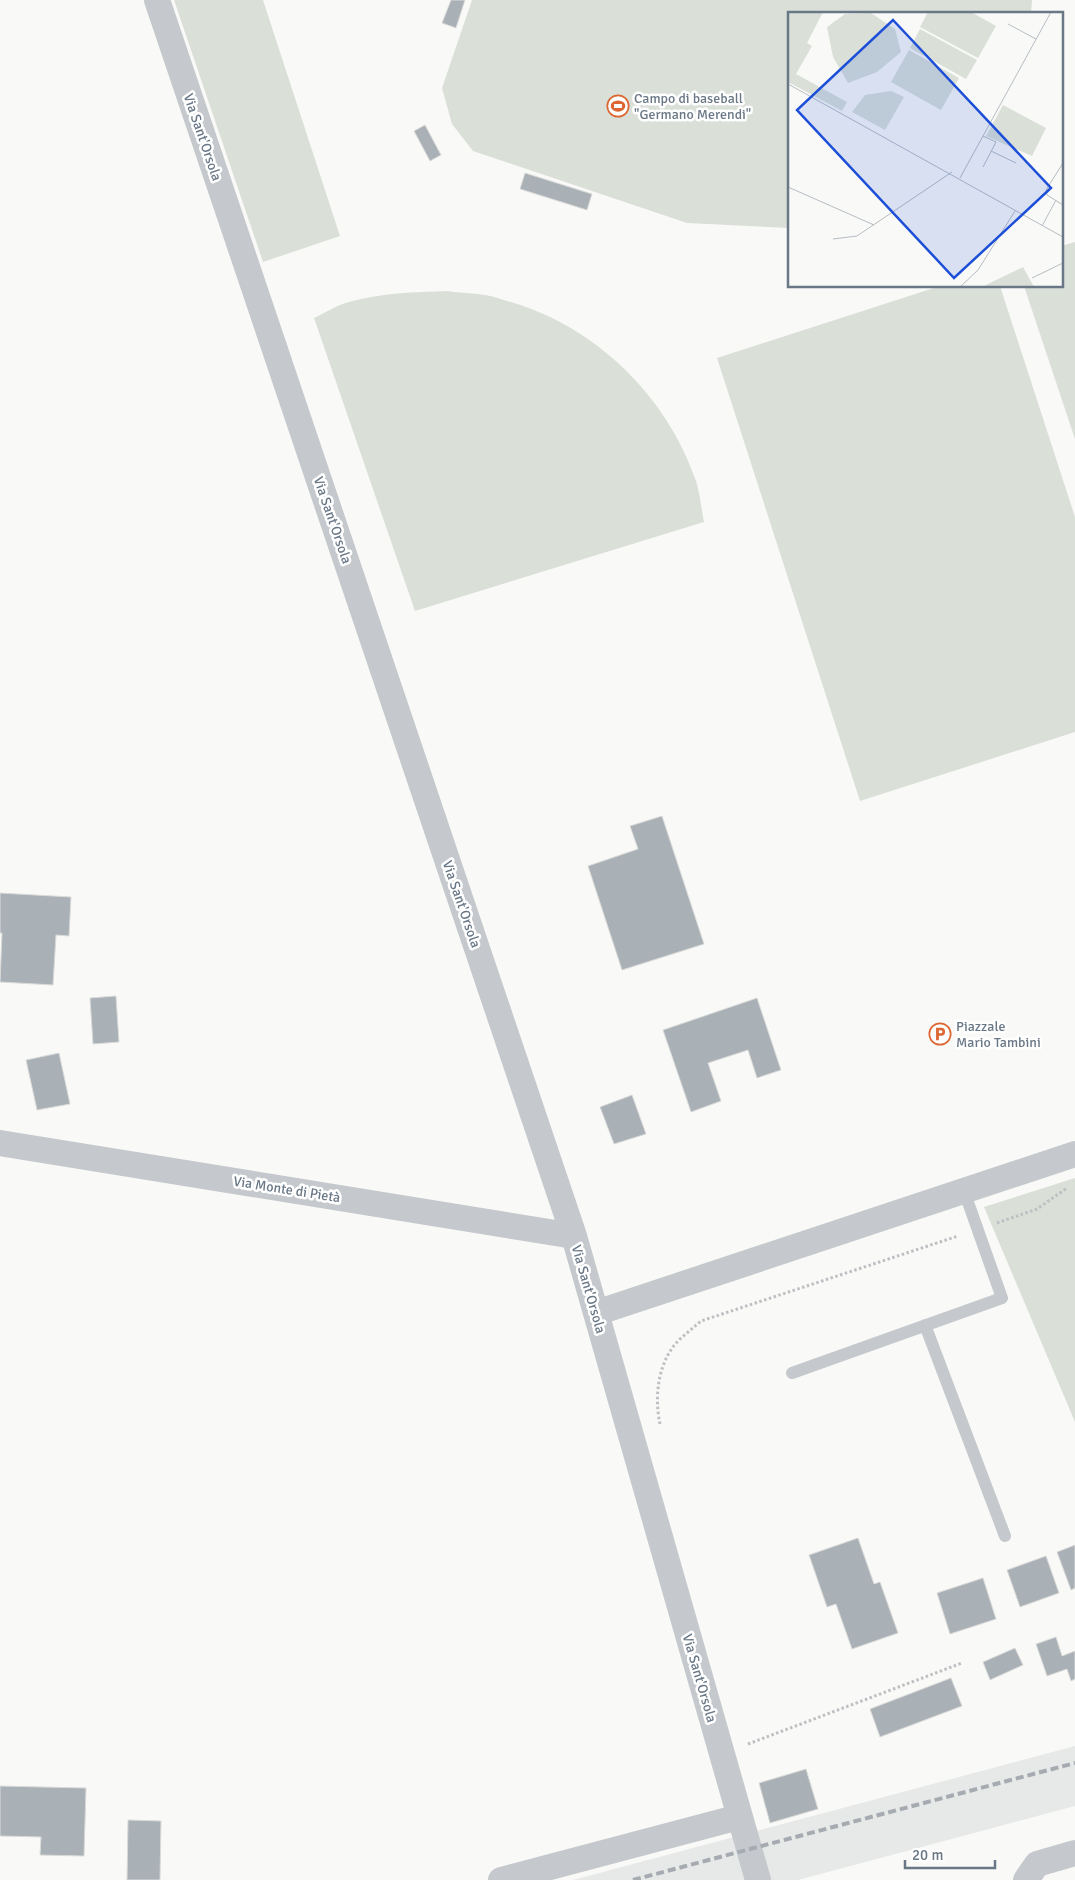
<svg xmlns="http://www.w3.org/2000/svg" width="1075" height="1880" font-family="Signika,sans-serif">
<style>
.built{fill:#e7e8e8}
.green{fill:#dae0d8}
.building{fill:#a9b1b7;stroke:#dadbd9}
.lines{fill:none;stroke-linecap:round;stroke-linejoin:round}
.path{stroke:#bdbfc2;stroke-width:3;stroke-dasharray:2.5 2.5;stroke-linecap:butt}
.service{stroke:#c5c8cc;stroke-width:12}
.minor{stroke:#c5c8cc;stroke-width:26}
.rail{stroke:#a6abb1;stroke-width:4;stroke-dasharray:8 4;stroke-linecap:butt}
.labels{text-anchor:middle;stroke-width:5;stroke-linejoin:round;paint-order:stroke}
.poi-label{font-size:14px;fill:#697786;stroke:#fff;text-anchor:start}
.street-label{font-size:14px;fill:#697786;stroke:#fff}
.inset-road{fill:none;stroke:#b6bdc3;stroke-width:1}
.view{fill:#1d4ed8;fill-opacity:0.15;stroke:#1d4ed8;stroke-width:2.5}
.inset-edge{fill:none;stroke:#697786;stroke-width:2.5}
</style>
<rect width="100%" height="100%" fill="#f9f9f7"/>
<path class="built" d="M1075,1746V1806L798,1880H573Z"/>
<path class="green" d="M174,0H263L340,236L263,262Z
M472,0H1032L1031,14H789V228L687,223L473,151L452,124L442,88Z
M1075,242V439L1024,286H1061V246Z
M940,286H1000L1075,517V732L860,801L717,358Z
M447,291C460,293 473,293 485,295C494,296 502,300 511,302C596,327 667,396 696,481C700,493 701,508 704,522L415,611L314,318C325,313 337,305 349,302C381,293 414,292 447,291Z
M1075,1178V1422L984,1207Z"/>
<path class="building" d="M451,0H465L456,28L442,23Z
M425,125L441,155L430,161L414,131Z
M525,173L592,194L587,210L520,189Z
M662,816L704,944L622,970L588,866L638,849L630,826Z
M0,893L71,897L69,936L56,935L53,985L0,982L2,933H0Z
M116,996L119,1042L93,1044L90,998Z
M757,998L781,1070L757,1078L748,1050L708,1063L721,1101L691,1112L663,1030Z
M59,1053L70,1104L37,1110L26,1060Z
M632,1095L646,1134L614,1144L600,1107Z
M858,1538L874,1584L880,1582L898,1633L852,1649L836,1604L827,1607L809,1555Z
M1075,1545V1588L1071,1590L1057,1552Z
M1046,1556L1059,1593L1020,1607L1007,1570Z
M983,1578L996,1619L950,1634L937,1593Z
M1056,1637L1062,1656L1075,1651V1679L1071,1681L1067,1669L1047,1676L1036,1644Z
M1015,1648L1023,1665L990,1680L983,1662Z
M951,1678L962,1706L880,1737L870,1709Z
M806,1769L818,1809L770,1823L759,1783Z
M0,1786L86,1788L84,1856L40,1855L41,1837L0,1836Z
M128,1820L161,1821L160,1880H127Z"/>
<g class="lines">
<path class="path" d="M997,1223L1037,1209L1067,1188
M660,1424C654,1396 658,1360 680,1339C687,1333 694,1327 701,1321L958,1236
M748,1744L962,1663"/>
<path class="service" d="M925,1325L1005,1536
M792,1373L1002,1298L964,1191"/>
<path class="minor" d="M157,0L574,1236L758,1880
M0,1143L574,1236
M596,1313L1075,1154
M501,1880L739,1817
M1026,1880L1037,1864L1075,1853"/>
<path class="rail" d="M633,1880L1075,1763"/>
</g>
<defs>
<g id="stadium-ring" transform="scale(1.125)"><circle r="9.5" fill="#fff" stroke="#dc6733" stroke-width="1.5"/><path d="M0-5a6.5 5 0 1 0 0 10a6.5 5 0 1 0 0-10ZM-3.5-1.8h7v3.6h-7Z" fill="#dc6733"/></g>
<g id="parking-ring" transform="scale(1.125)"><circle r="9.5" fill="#fff" stroke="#dc6733" stroke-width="1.5"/><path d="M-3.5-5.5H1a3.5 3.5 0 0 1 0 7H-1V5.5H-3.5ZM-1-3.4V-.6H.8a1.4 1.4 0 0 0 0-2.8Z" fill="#dc6733"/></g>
</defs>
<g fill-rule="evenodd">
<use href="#stadium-ring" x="618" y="106"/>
<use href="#parking-ring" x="940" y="1034"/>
</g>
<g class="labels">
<g class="poi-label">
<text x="634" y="103">Campo di baseball<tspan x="634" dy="16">"Germano Merendi"</tspan></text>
<text x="956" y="1031">Piazzale<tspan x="956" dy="16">Mario Tambini</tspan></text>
</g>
<g class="street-label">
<text transform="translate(203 137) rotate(71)" y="5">Via Sant'Orsola</text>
<text transform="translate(333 520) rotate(71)" y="5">Via Sant'Orsola</text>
<text transform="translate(462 904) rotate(71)" y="5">Via Sant'Orsola</text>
<text transform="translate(287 1189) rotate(9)" y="5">Via Monte di Pietà</text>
<text transform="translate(589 1289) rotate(74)" y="5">Via Sant'Orsola</text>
<text transform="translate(700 1678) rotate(74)" y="5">Via Sant'Orsola</text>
</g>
</g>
<g transform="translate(788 12)">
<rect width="275" height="275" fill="#f9f9f7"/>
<path d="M0,0H35L19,31L24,34L8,62L59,90L54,99L0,70ZM140,0H183L208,14L190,46L132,15ZM83,1L107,17L113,40L89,60L60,71L45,45L39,15L57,2ZM132,17L189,48L178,67L122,36ZM121,38L171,66L153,98L103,70ZM103,79L116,85L97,118L64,100L77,83ZM215,93L258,116L244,144L198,124ZM235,255L246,275H194L206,269Z" fill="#dae0d8"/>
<path class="inset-road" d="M220,12L248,27M0,72L275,225M203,139L228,151M275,151L258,178L259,183L275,193M195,155L208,130L195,124M172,166L263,0M0,175L86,213M254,214L268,188M45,227L69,224L164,160M244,266L275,251M172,275L190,258L227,199"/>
<path class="view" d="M105,8L263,176L166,266L9,98Z"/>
<rect width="275" height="275" class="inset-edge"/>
</g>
<path d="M905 1860v8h90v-8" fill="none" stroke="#697786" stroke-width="2.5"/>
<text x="912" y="1860" font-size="15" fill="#697786" stroke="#ffffff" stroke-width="4" paint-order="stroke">20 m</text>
</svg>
